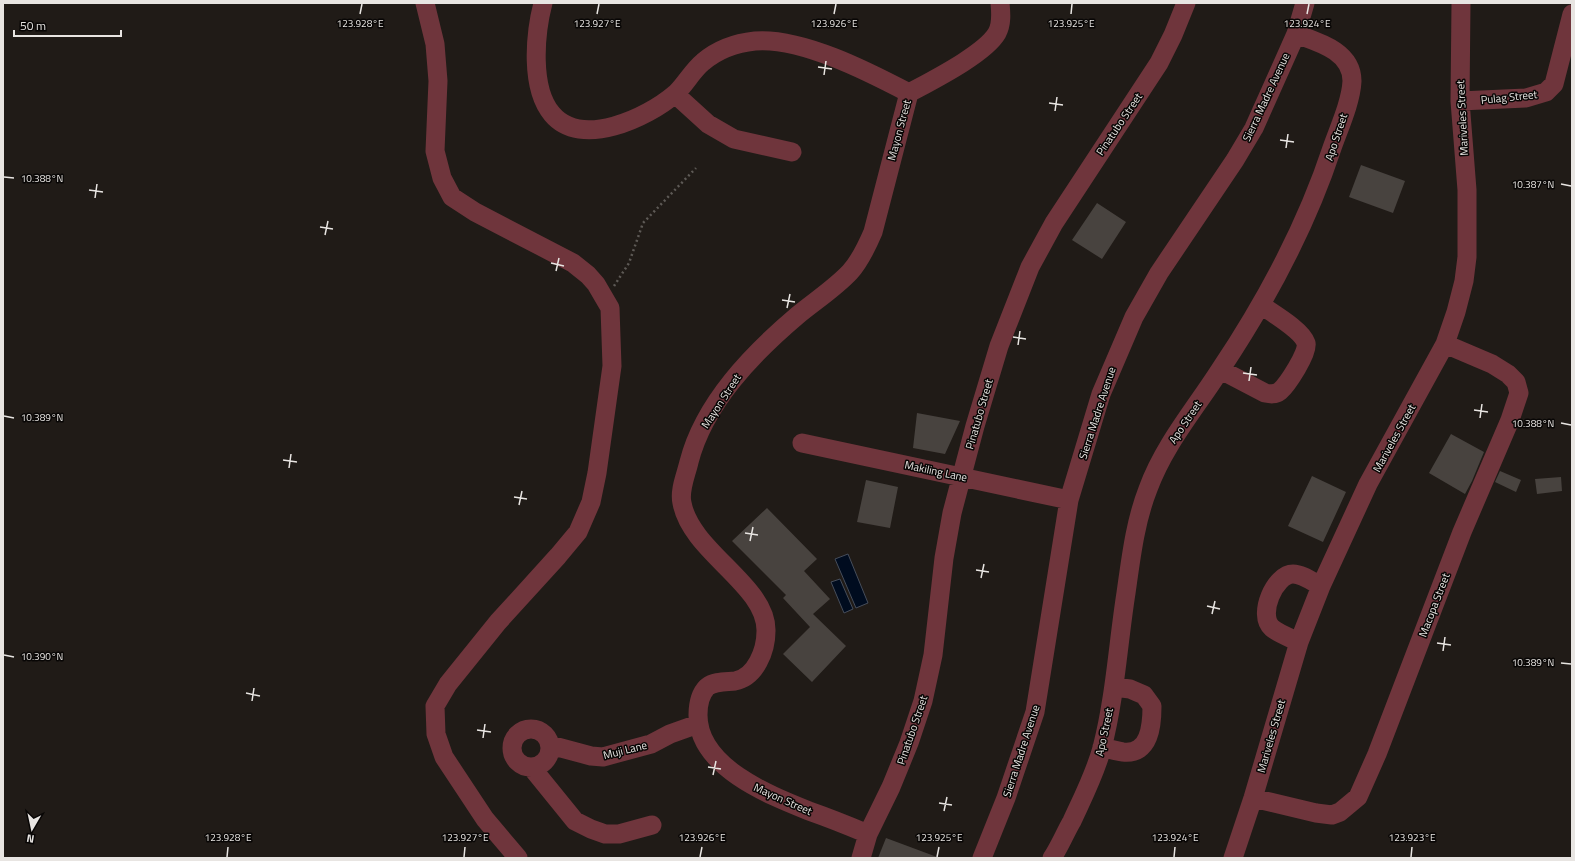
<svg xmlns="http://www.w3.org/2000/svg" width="1575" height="861" font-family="'Titillium Web',sans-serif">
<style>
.water{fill:#000c1f;stroke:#464d5a}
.building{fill:#48433f}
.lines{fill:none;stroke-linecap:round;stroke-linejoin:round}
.path{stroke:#5e5a56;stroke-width:2.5;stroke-dasharray:2 3;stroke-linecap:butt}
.minor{stroke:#6f353c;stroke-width:19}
.ticks{fill:none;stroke:#e8e5e2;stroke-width:1.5}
.labels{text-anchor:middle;stroke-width:3;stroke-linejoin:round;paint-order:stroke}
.street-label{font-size:11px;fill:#e8e5e2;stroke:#080605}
.ticks-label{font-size:10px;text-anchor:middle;fill:#e8e5e2;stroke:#080605;stroke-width:3;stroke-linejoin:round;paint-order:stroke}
</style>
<rect width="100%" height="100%" fill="#201b17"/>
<path class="water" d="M848,554L868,603L856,608L835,559Z
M840,579L853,609L844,613L831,582Z"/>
<path class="building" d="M1361,165L1405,181L1393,213L1349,197Z
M1097,203L1126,222L1102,259L1072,240Z
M917,413L960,421L945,454L913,448Z
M1451,434L1484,452L1472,481L1465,494L1429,473Z
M1500,471L1521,480L1516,492L1495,482Z
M1312,476L1346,492L1323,542L1288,526Z
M1561,477L1562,491L1537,494L1535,479Z
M866,480L898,487L890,528L857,522Z
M767,508L817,559L804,571L830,599L813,614L846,646L812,682L783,654L810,627L783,598L786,595L732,541Z
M886,838L937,857L936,858H878Z"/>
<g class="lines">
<path class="path" d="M614,286L629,263L643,223L696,168"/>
<path class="minor" d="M425,3L435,44L438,81L435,151L442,178L452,197L475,212L573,263L588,275L596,284L610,308L612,366L597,473L591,502L578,532L558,556L498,622L448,684L435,706L436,734L444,757L485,819L518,858
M543,3C535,34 530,88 552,114C581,149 647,118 675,94C685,85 692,71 703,62C717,50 736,43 755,41C801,37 869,72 909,93
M675,94L708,124L734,139L792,152
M1460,101L1526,98L1546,92L1554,84L1572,14
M1221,370L1265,393C1270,394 1275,395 1280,391C1287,385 1309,352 1306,343C1302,330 1272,313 1261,305
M802,443L1069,500
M1299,642C1291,638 1279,634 1272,628C1257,615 1275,574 1293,574C1302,574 1313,582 1321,586
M512 748a19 19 0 1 1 38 0a19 19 0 1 1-38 0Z
M550,745L591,756L603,757L651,744L670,734L698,724
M1102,747C1109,749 1116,751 1123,752C1150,755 1152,725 1152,706L1144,695L1130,689L1114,687
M532,768L575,821L591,829L605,834H619L652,825
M1253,798L1316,813L1332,815L1340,812L1358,797L1377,754L1462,532L1510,420L1519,393L1516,382L1508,374L1492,364L1445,344
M868,834C849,826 829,818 809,811C769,795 698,767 698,715C698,705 700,694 707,687C715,681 726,682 735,681C756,677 766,650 766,631C767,585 691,552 682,503C679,490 686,475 689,462C704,403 753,353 798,315C815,301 835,288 850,272C860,261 867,246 873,232L909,93C931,81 985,54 997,33C1002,24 1001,13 1000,3
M861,858L868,834L891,787L909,743L923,701L933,655L944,558L952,513L975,426L999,346L1030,267L1054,223L1159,63L1173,35L1186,3
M982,858L1006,798L1035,712L1069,500L1101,394L1134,317L1159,273L1235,160L1254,128L1296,34L1305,3
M1052,858C1060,846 1065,833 1072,821C1083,797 1095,774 1102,748C1115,698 1118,644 1126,593C1131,558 1135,522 1148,489C1164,445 1195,409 1220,370C1266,301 1306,227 1332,148C1339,128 1351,102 1352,81C1352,51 1318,42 1296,34
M1233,858L1253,798L1299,642L1321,586L1368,484L1445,344L1456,312L1464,281L1467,257V190L1460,101L1461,3"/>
</g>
<path class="ticks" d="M360,14L362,4M597,14L599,4M834,14L836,4M1071,14L1072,4M1307,14L1309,4M818,67L832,69M824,75L826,61M1049,103L1063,105M1055,111L1057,97M1280,140L1294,142M1286,148L1288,134M4,177L14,178M1561,184L1571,186M89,190L103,192M95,198L97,184M320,227L333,229M325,235L328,221M551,263L564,266M556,271L559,258M782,300L795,302M787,308L790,294M1013,337L1026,339M1018,345L1020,331M1243,373L1257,375M1249,381L1251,367M1474,410L1488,412M4,416L14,418M1480,418L1482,404M1561,423L1571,425M283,460L297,462M289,468L291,454M514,497L527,499M519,505L522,491M745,533L758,535M750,541L753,527M976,570L989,572M981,578L984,564M1207,606L1220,609M1212,614L1215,601M1437,643L1451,645M1443,651L1445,637M4,655L14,657M1561,663L1571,664M246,693L260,696M252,701L254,688M477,730L491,732M483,738L485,724M708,767L721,769M713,775L716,761M939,803L952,805M944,811L947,797M227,857L228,847M464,857L465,847M700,857L702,847M937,857L939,847M1174,857L1175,847M1411,857L1412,847"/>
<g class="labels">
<g class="street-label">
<text transform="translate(1266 97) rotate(-65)" y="4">Sierra Madre Avenue</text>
<text transform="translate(1509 97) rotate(-6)" y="4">Pulag Street</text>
<text transform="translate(1462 118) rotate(-93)" y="4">Mariveles Street</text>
<text transform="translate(1119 124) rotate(-56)" y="4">Pinatubo Street</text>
<text transform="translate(899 130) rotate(-75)" y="4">Mayon Street</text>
<text transform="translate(1336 137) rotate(-72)" y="4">Apo Street</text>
<text transform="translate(721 401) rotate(-57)" y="4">Mayon Street</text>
<text transform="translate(1097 413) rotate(-72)" y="4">Sierra Madre Avenue</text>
<text transform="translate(979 414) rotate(-74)" y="4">Pinatubo Street</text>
<text transform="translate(1185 422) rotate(-56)" y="4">Apo Street</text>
<text transform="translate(1394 438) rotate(-61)" y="4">Mariveles Street</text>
<text transform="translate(936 471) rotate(12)" y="4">Makiling Lane</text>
<text transform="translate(1434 605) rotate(-69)" y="4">Macopa Street</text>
<text transform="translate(912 730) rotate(-71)" y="4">Pinatubo Street</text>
<text transform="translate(1104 732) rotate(-78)" y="4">Apo Street</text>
<text transform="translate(1271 736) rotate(-74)" y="4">Mariveles Street</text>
<text transform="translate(625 750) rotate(-14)" y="4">Muji Lane</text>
<text transform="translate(1021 751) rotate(-72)" y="4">Sierra Madre Avenue</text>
<text transform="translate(783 799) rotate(24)" y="4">Mayon Street</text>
</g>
</g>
<g class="ticks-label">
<text x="360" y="27">123.928°E</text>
<text x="597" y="27">123.927°E</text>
<text x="834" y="27">123.926°E</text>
<text x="1071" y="27">123.925°E</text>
<text x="1307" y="27">123.924°E</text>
<text x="42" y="182">10.388°N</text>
<text x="1533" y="188">10.387°N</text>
<text x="42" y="421">10.389°N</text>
<text x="1533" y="427">10.388°N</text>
<text x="42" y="660">10.390°N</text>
<text x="1533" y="666">10.389°N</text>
<text x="228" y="841">123.928°E</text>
<text x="465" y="841">123.927°E</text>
<text x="702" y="841">123.926°E</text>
<text x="939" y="841">123.925°E</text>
<text x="1175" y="841">123.924°E</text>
<text x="1412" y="841">123.923°E</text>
</g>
<rect width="1575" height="861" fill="none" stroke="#e8e5e2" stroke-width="8"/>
<g transform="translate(32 829) rotate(189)" stroke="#080605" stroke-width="3" paint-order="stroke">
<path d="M0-3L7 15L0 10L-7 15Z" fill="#e8e5e2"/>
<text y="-6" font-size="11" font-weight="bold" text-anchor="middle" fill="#e8e5e2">N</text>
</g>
<path d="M14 30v6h107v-6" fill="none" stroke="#e8e5e2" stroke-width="2"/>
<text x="20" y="30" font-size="12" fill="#e8e5e2" stroke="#080605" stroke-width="3" paint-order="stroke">50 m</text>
</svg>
